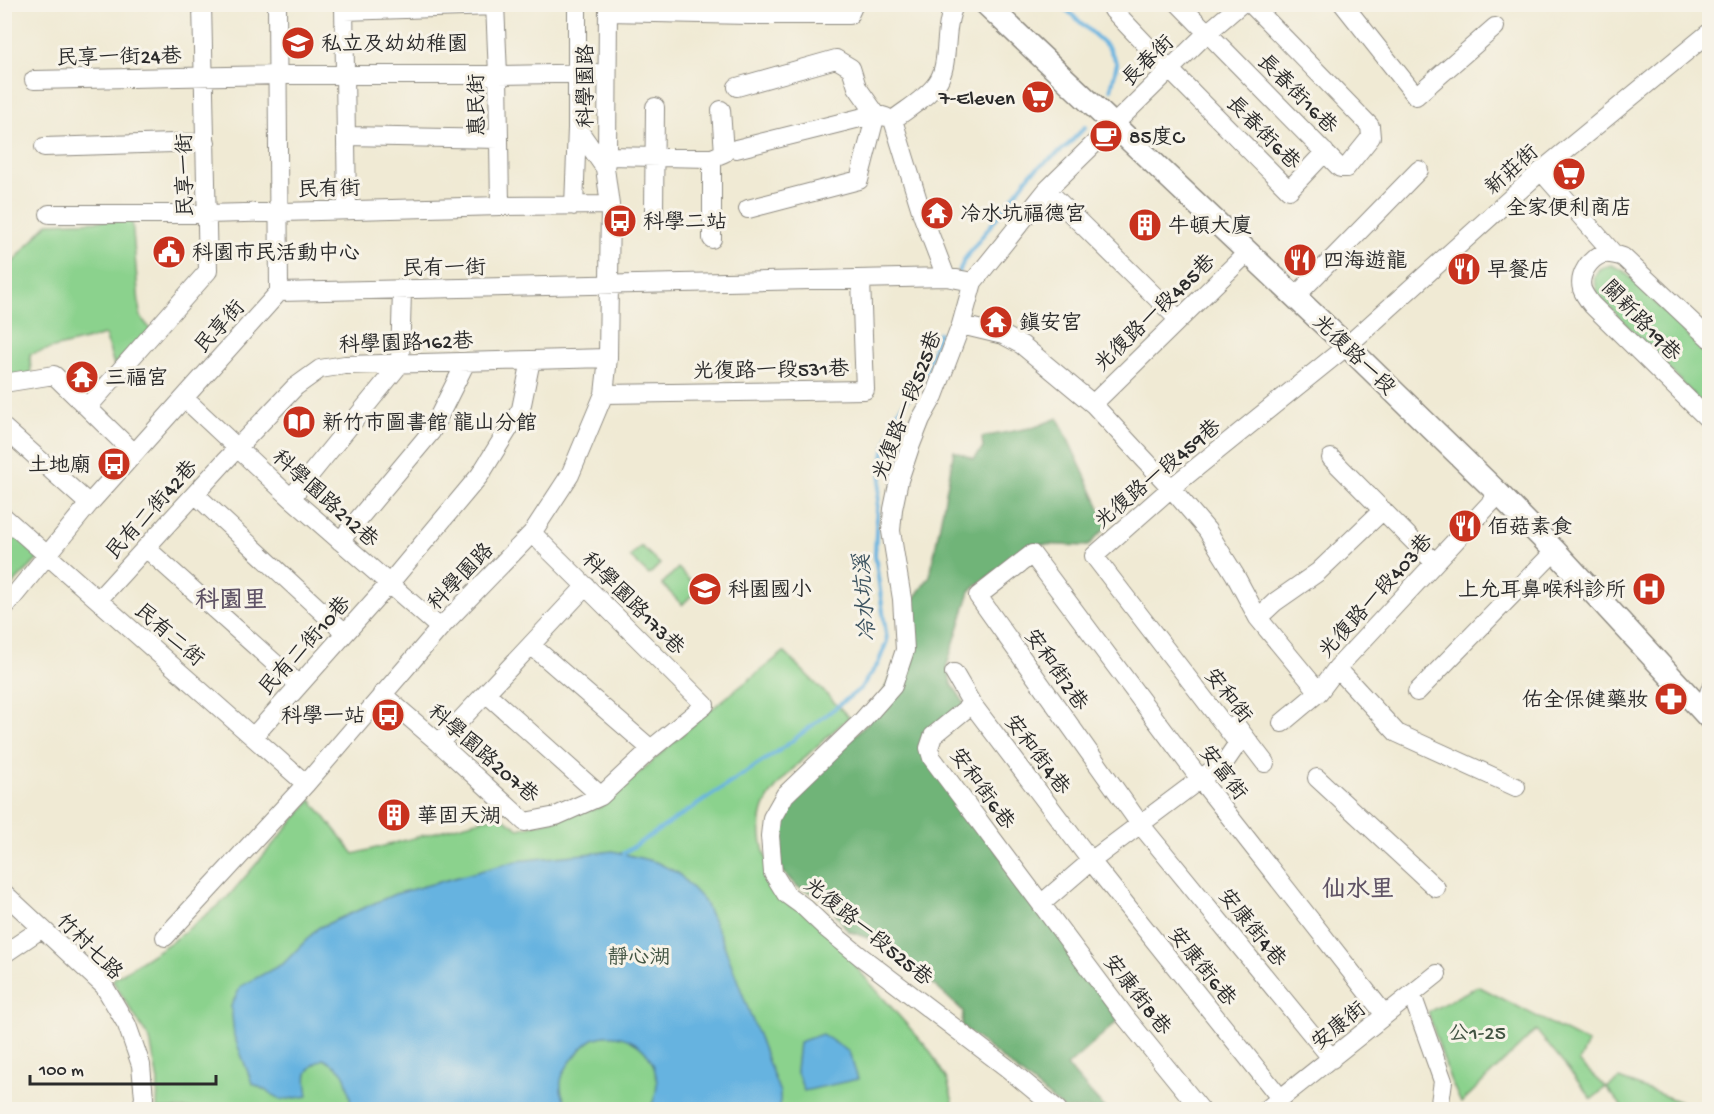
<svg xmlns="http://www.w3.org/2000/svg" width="1714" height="1114" font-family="'Gochi Hand','LXGW WenKai TC',sans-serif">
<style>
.green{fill:#8bd28d;stroke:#5b7e5c;stroke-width:1.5}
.forest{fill:#70b478;stroke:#4e7052;stroke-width:1.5}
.water{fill:#66b3e0;stroke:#486f86;stroke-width:1.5}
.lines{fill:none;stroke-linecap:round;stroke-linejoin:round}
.stream{stroke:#66b3e0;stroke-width:4}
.minor-casing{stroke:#8e8a80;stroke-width:20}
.major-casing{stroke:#8e8a80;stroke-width:25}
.minor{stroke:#fff;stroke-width:18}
.major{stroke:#fff;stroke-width:22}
.labels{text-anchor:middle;stroke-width:6;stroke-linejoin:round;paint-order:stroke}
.poi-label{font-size:21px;fill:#2b2b2b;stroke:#f7f3e8;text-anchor:start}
.street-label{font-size:21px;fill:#2b2b2b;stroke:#f7f3e8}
.park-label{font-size:21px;fill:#435544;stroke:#f7f3e8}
.water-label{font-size:22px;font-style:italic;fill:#3d5461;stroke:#f7f3e8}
.quarter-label{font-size:24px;font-weight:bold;fill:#5f5365;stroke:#f7f3e8}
</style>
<rect width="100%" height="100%" fill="#f7f3e8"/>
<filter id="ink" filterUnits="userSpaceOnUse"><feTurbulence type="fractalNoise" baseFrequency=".0167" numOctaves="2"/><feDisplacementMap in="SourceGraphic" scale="12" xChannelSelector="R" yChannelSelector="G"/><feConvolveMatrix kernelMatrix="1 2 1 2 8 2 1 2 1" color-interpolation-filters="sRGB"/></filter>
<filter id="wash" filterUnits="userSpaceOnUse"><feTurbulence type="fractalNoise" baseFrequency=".008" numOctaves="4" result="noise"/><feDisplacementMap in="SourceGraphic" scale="24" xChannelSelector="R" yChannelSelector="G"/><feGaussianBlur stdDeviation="1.35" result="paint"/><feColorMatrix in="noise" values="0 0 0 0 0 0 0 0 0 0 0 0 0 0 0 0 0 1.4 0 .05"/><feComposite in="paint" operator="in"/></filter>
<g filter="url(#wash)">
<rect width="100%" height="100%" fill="#f0ead4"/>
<path class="green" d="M132,220L140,316L151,330L114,365L105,335L30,354L31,376L5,380V271L48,223Z
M1611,265L1624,271L1709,357V411L1598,295L1594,277L1599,269Z
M5,523L41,556L5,592Z
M641,546L660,564L649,575L630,557Z
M678,568L698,589L682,605L662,584Z
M784,652L849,717C828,737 773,782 764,807C752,841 773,878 790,906L827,915L855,966L930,1051L947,1080L955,1109H157L158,1081L150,1040L112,980L173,941L227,898L311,800L354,854L499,815L519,829L601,807L704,715Z
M1478,986L1588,1043L1579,1062L1606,1087L1592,1099L1536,1030L1461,1103L1450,1079L1428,1012Z
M1619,1079L1694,1107L1696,1109H1624L1607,1088Z"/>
<path class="forest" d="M1058,418L1108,525L1088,546L1031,544L970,591L947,665L951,683L965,704L923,749L1119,1020L1067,1066L1105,1109H1064L962,1026L963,1011L890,946L848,931L825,898L796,886L779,867L777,820L787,798L867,724L915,629L911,626L912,601L930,576L954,451L974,459L983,448L982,437L1035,427Z"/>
<path class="water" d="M613,851L656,862L678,873L704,901L721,937L780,1093V1109H647C656,1103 658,1087 656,1076C652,1049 627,1031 599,1037C590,1039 584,1046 578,1053C560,1072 554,1087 570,1109H372L351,1104C346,1078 348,1071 323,1059C303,1070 305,1076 308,1096L282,1100L252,1083L234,1036L231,1006L241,986L284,963L318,928L395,894L517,861Z
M822,1034L849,1052L858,1079L804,1091L796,1070L799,1042Z"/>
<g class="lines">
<path class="stream" d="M1060,4L1108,47L1117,63L1111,89
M958,275L964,260L1031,173L1066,147L1085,127
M624,853L780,750L860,689L878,664L887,641L875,555L877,509L884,452L896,414L916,388L926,370L939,333"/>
</g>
</g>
<g filter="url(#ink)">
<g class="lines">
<g class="minor-casing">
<path id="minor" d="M344,4L347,209
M495,4L498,75L500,206
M577,4V128L605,168
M749,4V15H807V4
M1179,4L1340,168H1346L1371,137L1370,126L1251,4
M1343,4L1416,96L1495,27
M1113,10L1170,70L1289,190L1325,152
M344,11L495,6
M608,12L749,15
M807,15H849L854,4
M34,80L279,75H498L607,73
M737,87L836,59L851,68L857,87L876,114L859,180L748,209
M893,120L923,217L946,277
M893,120C907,109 927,98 937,83C951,64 942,28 955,4
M346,136L499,139
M44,147L206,142
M736,149L876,114L886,117
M607,156L712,158L724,153L721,110
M712,158V239
M1541,171L1614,254
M1047,190L1179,320
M574,206L577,128
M654,211L655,107
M49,214H207L500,206L610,205
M279,292L946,277L973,282
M1295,297L1419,170
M961,325L1003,335L1022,345L1093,404L1171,488L1207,530L1235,575L1258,618L1319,692
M1710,339L1623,257C1617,255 1610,253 1603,254C1590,258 1578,275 1582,289C1584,295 1588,300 1592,305L1710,421
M400,364L402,290
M4,383L54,375L134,453
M604,394L865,390L861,280
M184,398L291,498L440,628
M1093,404L1247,253
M88,407L208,271L202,4
M4,428L89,504
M1331,458L1434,562
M195,494L345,633
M291,498L400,364
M4,517L306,784
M340,541L431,432L466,362
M146,548L299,685
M1094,556L1171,488L1347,346L1541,171L1710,32
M98,600L237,448L295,387L320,369L345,365L608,358
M4,608L89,504L279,292L277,4
M1258,618L1275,602L1318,572L1383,510
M531,645L651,749
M1337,668L1397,733L1516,787
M954,673L972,704L1091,861L1281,1099
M1417,692L1555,551
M486,693L601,796
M382,694L439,743L525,822L556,816L601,796L651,749L705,705L532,533
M972,704L933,736L929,748L932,758L1127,1019L1201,1110
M1703,712L1710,690
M1282,723L1319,692L1337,668L1499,494
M1236,725L1265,763
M253,737L389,584L480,475L521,409L531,360
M439,743L586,586
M1317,778L1436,888
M4,893L104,986L127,1025L141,1065L144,1098L141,1110
M1041,904L1091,861L1227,759L1238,743L1094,556
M165,937L306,784L440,628L532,533L570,475L604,394L608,358L610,205L605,168L607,156L608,4
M4,954L41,929
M1412,995L1443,1081L1439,1110
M1332,1059L1140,824L978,596L1032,554L1200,779L1385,1015
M1058,1110L1006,1067L860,956L827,929L804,907L786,894L773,873L770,836L772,818L785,795L862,721L893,686L905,650L902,599L891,531L893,509L899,480L910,447L921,419L934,396L961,325L973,282L1047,190L1207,33L1241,4
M1266,1110L1437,974"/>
</g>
<g class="major-casing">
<path id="major" d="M986,4L1347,346L1499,494L1555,551L1710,719"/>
</g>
<use href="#minor" class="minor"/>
<use href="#major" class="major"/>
</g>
</g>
<defs>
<g id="school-disc" transform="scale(1.725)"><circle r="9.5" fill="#c8321e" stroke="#f7f3e8"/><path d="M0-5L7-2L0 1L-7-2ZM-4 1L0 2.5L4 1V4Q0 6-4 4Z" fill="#fff"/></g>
<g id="supermarket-disc" transform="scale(1.725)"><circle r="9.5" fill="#c8321e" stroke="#f7f3e8"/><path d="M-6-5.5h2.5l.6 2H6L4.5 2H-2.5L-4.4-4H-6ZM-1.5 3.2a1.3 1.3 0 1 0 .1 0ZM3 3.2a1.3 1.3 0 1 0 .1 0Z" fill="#fff"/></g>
<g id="cafe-disc" transform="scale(1.725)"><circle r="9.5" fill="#c8321e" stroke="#f7f3e8"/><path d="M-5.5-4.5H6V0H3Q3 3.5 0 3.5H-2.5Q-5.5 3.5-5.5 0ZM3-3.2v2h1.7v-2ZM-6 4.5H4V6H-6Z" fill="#fff"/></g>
<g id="temple-disc" transform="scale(1.725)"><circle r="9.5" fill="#c8321e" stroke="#f7f3e8"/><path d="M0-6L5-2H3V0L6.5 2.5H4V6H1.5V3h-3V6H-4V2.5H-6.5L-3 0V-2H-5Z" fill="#fff"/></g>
<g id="bus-disc" transform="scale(1.725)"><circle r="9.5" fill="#c8321e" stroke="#f7f3e8"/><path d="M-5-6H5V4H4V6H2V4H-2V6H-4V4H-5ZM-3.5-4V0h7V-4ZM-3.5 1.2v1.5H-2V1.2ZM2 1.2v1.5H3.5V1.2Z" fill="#fff"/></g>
<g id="building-disc" transform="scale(1.725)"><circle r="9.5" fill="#c8321e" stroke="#f7f3e8"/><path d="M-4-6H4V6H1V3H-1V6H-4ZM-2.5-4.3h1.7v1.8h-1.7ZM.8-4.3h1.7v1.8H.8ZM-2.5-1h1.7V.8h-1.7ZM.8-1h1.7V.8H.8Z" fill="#fff"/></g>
<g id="civic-disc" transform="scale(1.725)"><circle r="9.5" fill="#c8321e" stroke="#f7f3e8"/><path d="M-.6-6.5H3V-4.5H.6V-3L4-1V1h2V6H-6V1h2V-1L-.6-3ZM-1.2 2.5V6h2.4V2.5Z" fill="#fff"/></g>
<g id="restaurant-disc" transform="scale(1.725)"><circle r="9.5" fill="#c8321e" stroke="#f7f3e8"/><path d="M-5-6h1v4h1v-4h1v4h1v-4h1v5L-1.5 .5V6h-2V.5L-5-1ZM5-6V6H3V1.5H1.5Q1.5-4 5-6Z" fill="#fff"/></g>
<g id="library-disc" transform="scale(1.725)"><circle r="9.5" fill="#c8321e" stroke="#f7f3e8"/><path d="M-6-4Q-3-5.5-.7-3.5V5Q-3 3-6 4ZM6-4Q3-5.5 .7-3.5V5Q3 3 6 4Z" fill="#fff"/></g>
<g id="hospital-disc" transform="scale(1.725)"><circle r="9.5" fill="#c8321e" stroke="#f7f3e8"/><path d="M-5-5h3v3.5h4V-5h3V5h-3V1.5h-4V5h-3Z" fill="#fff"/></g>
<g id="pharmacy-disc" transform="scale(1.725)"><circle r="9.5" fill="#c8321e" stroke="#f7f3e8"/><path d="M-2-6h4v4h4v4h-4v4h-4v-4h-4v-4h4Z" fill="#fff"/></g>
</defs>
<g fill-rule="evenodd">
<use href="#school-disc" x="298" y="43"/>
<use href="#supermarket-disc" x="1038" y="97"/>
<use href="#cafe-disc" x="1106" y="136"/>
<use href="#supermarket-disc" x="1569" y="174"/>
<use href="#temple-disc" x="937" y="213"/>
<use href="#bus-disc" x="620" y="221"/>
<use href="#building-disc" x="1145" y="225"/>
<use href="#civic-disc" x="169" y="252"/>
<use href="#restaurant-disc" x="1300" y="260"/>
<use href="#restaurant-disc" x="1464" y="269"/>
<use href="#temple-disc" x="996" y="322"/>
<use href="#temple-disc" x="82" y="377"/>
<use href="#library-disc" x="299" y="422"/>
<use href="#bus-disc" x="114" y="464"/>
<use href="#restaurant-disc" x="1465" y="526"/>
<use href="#school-disc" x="705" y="589"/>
<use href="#hospital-disc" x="1649" y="589"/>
<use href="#pharmacy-disc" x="1671" y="699"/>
<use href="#bus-disc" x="388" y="715"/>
<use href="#building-disc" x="394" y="815"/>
</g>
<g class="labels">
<g class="poi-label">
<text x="321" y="50">私立及幼幼稚園</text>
<text x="1015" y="104" text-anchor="end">7-Eleven</text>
<text x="1129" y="143">85度C</text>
<text x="1569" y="214" text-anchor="middle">全家便利商店</text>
<text x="960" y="220">冷水坑福德宮</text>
<text x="643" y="228">科學二站</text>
<text x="1168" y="232">牛頓大廈</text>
<text x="192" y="259">科園市民活動中心</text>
<text x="1323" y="267">四海遊龍</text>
<text x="1487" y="276">早餐店</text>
<text x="1019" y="329">鎮安宮</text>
<text x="105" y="384">三福宮</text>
<text x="322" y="429">新竹市圖書館 龍山分館</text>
<text x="91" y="471" text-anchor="end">土地廟</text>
<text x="1488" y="533">佰菇素食</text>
<text x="728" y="596">科園國小</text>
<text x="1626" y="596" text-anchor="end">上允耳鼻喉科診所</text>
<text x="1648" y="706" text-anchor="end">佑全保健藥妝</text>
<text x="365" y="722" text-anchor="end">科學一站</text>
<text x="417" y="822">華固天湖</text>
</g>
<g class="street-label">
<text transform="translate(119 56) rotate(-1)" y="7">民享一街24巷</text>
<text transform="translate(1147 60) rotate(-44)" y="7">長春街</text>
<text transform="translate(585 86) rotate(-90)" y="7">科學園路</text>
<text transform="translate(1298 93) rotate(45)" y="7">長春街16巷</text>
<text transform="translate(476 105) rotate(-91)" y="7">惠民街</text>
<text transform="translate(1264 132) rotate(45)" y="7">長春街6巷</text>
<text transform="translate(1511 169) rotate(-42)" y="7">新莊街</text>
<text transform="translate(184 175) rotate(-91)" y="7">民享一街</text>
<text transform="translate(329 188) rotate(-2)" y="7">民有街</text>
<text transform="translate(444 267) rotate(-1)" y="7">民有一街</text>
<text transform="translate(1154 312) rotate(-44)" y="7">光復路一段485巷</text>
<text transform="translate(1642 320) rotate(46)" y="7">關新路19巷</text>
<text transform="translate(219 326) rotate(-48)" y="7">民享街</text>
<text transform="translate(406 342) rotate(-2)" y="7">科學園路162巷</text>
<text transform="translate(1355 354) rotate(44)" y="7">光復路一段</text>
<text transform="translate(771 369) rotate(-1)" y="7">光復路一段531巷</text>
<text transform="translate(906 405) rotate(-69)" y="7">光復路一段525巷</text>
<text transform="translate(1157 473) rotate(-40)" y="7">光復路一段459巷</text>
<text transform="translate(326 498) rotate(42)" y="7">科學園路212巷</text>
<text transform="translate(151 509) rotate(-48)" y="7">民有二街42巷</text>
<text transform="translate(460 576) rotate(-46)" y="7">科學園路</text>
<text transform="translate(1375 595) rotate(-48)" y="7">光復路一段403巷</text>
<text transform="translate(634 603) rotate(45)" y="7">科學園路173巷</text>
<text transform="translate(170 634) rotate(41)" y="7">民有二街</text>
<text transform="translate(304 645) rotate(-48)" y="7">民有二街10巷</text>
<text transform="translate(1057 669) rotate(55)" y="7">安和街2巷</text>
<text transform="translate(1229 695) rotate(52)" y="7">安和街</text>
<text transform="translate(484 753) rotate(41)" y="7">科學園路207巷</text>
<text transform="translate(1038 754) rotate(53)" y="7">安和街4巷</text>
<text transform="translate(1224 772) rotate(52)" y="7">安富街</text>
<text transform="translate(983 788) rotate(54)" y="7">安和街6巷</text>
<text transform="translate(1253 927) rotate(51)" y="7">安康街4巷</text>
<text transform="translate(869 931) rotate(39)" y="7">光復路一段525巷</text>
<text transform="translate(90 946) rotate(45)" y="7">竹村七路</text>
<text transform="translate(1203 966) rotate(51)" y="7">安康街6巷</text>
<text transform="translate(1138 994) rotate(52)" y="7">安康街8巷</text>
<text transform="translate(1338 1025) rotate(-39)" y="7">安康街</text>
</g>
<g class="park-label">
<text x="639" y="963">靜心湖</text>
<text x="1477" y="1039">公1-25</text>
</g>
<g class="water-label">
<text transform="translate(863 598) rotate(-94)" y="8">冷水坑溪</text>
</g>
<g class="quarter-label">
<text x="231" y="607">科園里</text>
<text x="1358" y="896">仙水里</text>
</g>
</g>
<rect width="1714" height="1114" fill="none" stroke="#f7f3e8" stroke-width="24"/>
<path d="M30 1075v9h186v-9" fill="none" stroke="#2b2b2b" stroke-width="3"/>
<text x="39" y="1075" font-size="18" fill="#2b2b2b" stroke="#f7f3e8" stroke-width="4.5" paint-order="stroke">100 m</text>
</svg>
